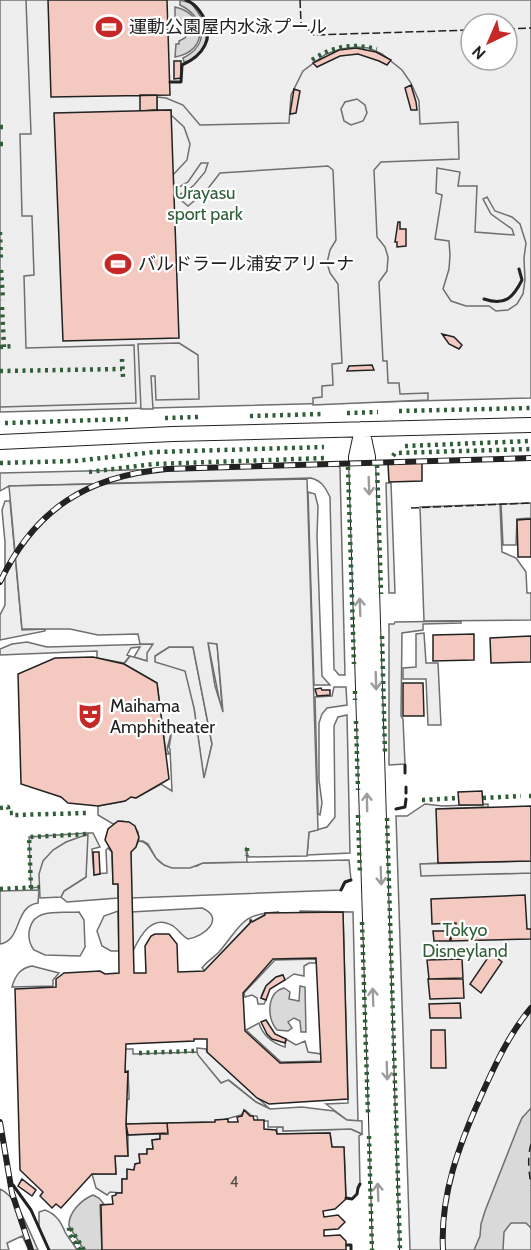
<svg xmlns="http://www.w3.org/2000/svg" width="531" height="1250" font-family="Cabin,'Noto Sans JP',sans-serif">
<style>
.green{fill:#eee;stroke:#6f6f6f;stroke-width:1.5;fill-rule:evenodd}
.parking{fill:#ededed;stroke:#6f6f6f;stroke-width:1.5;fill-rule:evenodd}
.water{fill:#d9d9d9;stroke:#6f6f6f;stroke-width:1.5}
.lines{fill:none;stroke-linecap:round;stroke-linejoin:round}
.ferry{stroke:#222;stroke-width:1.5;stroke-dasharray:8 6;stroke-linecap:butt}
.building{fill:#f3c9c0;stroke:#222;stroke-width:1.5;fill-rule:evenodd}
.minor-casing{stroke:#222;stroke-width:16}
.minor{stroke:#fff;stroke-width:14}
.rail-casing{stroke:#222;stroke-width:6}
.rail{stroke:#fff;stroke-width:4;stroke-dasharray:11;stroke-linecap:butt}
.hedge{stroke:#2f5e38;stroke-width:4.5;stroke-dasharray:3 4.5;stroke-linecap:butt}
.fence{stroke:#222;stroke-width:1.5;stroke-dasharray:8 3;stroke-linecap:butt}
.wall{stroke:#222;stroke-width:3}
.oneway{stroke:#9c9c9c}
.labels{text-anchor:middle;stroke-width:4.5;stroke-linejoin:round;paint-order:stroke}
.number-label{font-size:15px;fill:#564c4a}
.poi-label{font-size:18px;fill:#222;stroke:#fff;text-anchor:start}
.park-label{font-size:18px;fill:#2f5e38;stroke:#fff}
</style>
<rect width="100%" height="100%" fill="#fff"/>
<path class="green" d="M0,0H531V398L0,412ZM471,24H507V60H471Z
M338,465L340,468L345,675H339L334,669L330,497C325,487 322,481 311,478L9,486L0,491V473Z
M386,483H391L395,593H389Z
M308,492L315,494L318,506L317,536L322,676L330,685H314Z
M5,501H10L22,630L45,629V631L0,640V615L5,605V542L2,510Z
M461,621V623L423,624V630L402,633L401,716L403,719L405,764L389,765V624H394L395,622Z
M27,642L47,647L154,644L147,661L134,657L140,647L131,648L127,655L130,656L124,663L97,658V651L0,655V649L12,644Z
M208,643H217L223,718Z
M169,647H193L212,744L204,780L194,708L154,662L155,656Z
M334,687H346L347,705L327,708L322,714L319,723V780L322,803L320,815L318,814L315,697L332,696Z
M347,715L350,853L307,855L309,832L327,827L335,817L334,726L338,717Z
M425,804L443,806L488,804V807L437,809L438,863L421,864V875L531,873V1250H410L396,816H407Z
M88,833H93L100,847L92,849L94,874L107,873L106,850L108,848L112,852L113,884H118V898L67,902L61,897L64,891L86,877L87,835C58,847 39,850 40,887L31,888L29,837Z
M139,841C152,842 151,858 163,864C171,868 188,866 197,866L202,863L349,860L351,880L343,884L341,890L131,898V852Z
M39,890L38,903C14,906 22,941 0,944V891Z
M202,908C226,918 204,937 188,939C182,936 179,930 173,926C152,913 140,936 133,951L131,912Z
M118,911L119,951H111L102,946L97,931L104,916Z
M300,911L353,912L358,1121L347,1120L326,1104L348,1103L343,912L300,913Z
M79,912L84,920L85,947L80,956L45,955L34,950C25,938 28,918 44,914C55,911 68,913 79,912Z
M279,912L266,913L265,915L252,922L250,920V923L205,971L202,968C206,962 213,958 219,952C241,926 241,913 279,912Z
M316,959V963H309L304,966V976L294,974L285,980L282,975C271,979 264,986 261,998L266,1000L264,1004H258L257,998L252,995L245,997L244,993L275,960Z
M32,966L59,973L53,980V986L12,987C15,976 20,968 32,966Z
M259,1023C263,1036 272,1043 285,1047L286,1039L296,1045L305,1041L308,1052L321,1054L322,1061L281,1062L246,1030Z
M197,1048L206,1049L207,1052L270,1109L256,1102L229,1080L221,1083L197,1055Z
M277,1127H283V1131L351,1129L362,1134L359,1136L360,1184L358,1188L357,1194L352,1199L346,1198L344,1148L332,1147L330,1133L277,1134Z
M0,1189C17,1196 30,1233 38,1250H29L22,1236L7,1243L9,1250H0Z
M45,1210C56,1214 61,1222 65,1232C68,1238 74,1244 77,1250H49L39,1227V1212Z"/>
<path class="parking" d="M0,0H26L31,134H20L22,216H32L34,275L24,276L26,348L134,345L136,403L0,407Z
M357,47L369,48L382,54L402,70L411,83L419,101L420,124L458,122L459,159L381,162L374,170L377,237L385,247L388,257L387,271L379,282L383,361H387L388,383H399L400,394L428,393V400L313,405V398L322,397V386L333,385L332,364L342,363L338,284L330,273L327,263L330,250L336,240L333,170L328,166L220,173L206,191L188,206L176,196L187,191L194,185L205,172L208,163H201L188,182L174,190L173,175L187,160L190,144L184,127L171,115V110H157V97L166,98L183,105L200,125L289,123L291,95L303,71L326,54L341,49ZM357,99L365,105L367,113L363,121L351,125L344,121L341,109L345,102Z
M437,168L460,172L458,186H477L475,232L514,235L512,229L491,214L483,199L487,197L495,211L512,217L520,224L526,243L524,258L525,280L523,294L517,304L508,310L496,311L489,306H466L451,301L443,289L449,269L450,255L449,241L435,239L442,195L436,193Z
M179,343L198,355L199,399L156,400L155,376H151L153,409H141L138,344Z
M307,479L318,830L309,832L307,856L248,857L246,847L247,862L203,863L190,868H172L164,865L156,858L148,844L143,841H139L138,832L134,826L122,821L113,824L98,815V806L125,801L131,797L136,798L161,784L172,791L170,749L169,748L172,730L167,749L169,754H166L157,683L124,664L130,656L147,661V653L153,644H140L138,634L98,635L70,629H22L9,486ZM208,643L217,644L223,712L215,686ZM169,647H193L212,744L204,778L194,708L185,671L155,662V656Z
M531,503V518L517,519L516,545H503L501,504Z
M500,504L502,552L516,558L526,572L527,593H531V620L424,621L420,507Z
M424,633L426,663H438L441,725H428L426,679H403V668L416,667V634Z
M88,834L86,877L64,891L61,897L40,898L39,874L43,861L53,850L66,842Z
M531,861V873L421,876L420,864Z
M125,1049H133V1054L197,1052L198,1055L221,1083L228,1080L256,1102L270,1109L302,1107L334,1111L347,1120L362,1121V1134L351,1129L283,1131V1127H268V1121H258L257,1116H252L245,1110L241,1115L215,1122L126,1124L127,1100L129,1099V1094L128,1072H125Z
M160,1134V1139L152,1140L153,1149H147V1154L139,1155L140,1163L135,1164L134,1170H127V1179H122V1193L110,1192L107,1195L96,1188L92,1174H116L115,1156H128V1135Z"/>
<path class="water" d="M180,0L191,3C204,19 215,38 197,55C192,59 190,61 184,62L183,58C211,44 205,17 180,5Z
M175,7C207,14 209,51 175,57L176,44H179V41L185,38L187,34L185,26L175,20Z
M300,986L305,987L306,1032H301L300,1021L294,1018L288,1022L292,1028L288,1031L277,1030C267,1018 266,993 284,988L290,992L289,999L299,1001Z
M531,1108V1228L526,1223H511L504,1232L503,1250H474L480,1236L481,1224L485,1211L518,1127L522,1118Z
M93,1195L99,1198L104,1204L100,1205L102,1250H84L69,1226C68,1213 81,1200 93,1195Z"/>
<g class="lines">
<path class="ferry" d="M531,1144C527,1158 529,1171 531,1186"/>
</g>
<path class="building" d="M48,0H167L170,95L51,97Z
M356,48L376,52L391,60L387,65L379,61L358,54L340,56L317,67L313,63L339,50Z
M174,61H181V78L174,79Z
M411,85L416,102L417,110H411L405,88Z
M294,89L300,91L296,113L290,114Z
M140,95H157V110L140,111Z
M171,110L179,338L63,341L54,113Z
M398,222H400V229H406V246L397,247V242H395Z
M442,334L454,337L462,345L459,349L449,344Z
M372,365L374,370L347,371L349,366Z
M422,463V481L389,482L388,464Z
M531,519V557H518L517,520Z
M474,634V660L433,661V635Z
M531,636V662L491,663L490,638Z
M93,657L124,664L157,683L169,779L136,798L131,797L125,801L98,806L68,803L61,797L21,784L18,674L55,658Z
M403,683H423L424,716H403Z
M321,688L322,690H330V695L317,696L315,689Z
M482,791L483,805H459L458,792Z
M531,806V861L438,863L436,809Z
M118,821L129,822L135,826L139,837L136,847L131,852L134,973H146L145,946L151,936L155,934H169L177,944L178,972L204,971L250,923L251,920L252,922L265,915V913L343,912L348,1099L269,1104L257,1098L207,1052V1039H194V1041L126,1044L125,1072L128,1071L126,1124L128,1156H115L116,1174H92L61,1208L56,1204L52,1208L40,1196L43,1192L20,1170L15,989L56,987V979L64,973L100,971L105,974L119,973L118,884H113L112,852L105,840L108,829ZM316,958L321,1062L280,1063L245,1031L243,993L273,959Z
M93,852H99L100,874L94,875Z
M525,895L527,929H531V939L451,941V930H456V923L432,924L431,899Z
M433,931H450V941H434Z
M491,953L502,962L481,993L470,984Z
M462,959L463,978L429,979L427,960Z
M283,975L285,980L270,989L266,1000L261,998L266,986L276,977Z
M428,979H463L464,998L430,999Z
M460,1003L461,1018H430L429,1004Z
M266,1020L275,1034L286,1039L285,1043L272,1039L267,1034L261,1022Z
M431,1030H445L446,1068H431Z
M244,1110L250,1116H253L254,1120H264V1129L276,1130L277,1134L330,1133L332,1147H344L346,1199L335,1209L323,1211L324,1217L338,1215L345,1222L338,1229L324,1230V1236L340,1235L346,1241V1250H102L101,1205L113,1204L112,1196L116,1195V1193H122V1179H127V1169L134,1170L135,1164L140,1163L139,1154H147V1149H153L152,1140L160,1139V1134H168L167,1123L215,1122V1120L228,1119V1122H238L237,1117L242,1116Z
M167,1123L168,1133L128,1135L126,1124Z
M22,1179L36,1190L32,1196L18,1186Z"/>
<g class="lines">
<g class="minor-casing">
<path id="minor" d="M362,429L368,457L392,1250
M361,434L356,457L380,1250
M0,442L173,434L531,425"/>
</g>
<use href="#minor" class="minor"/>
<g class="rail-casing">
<path id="rail" d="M0,582C35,509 87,476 167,469L531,458
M0,1122L12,1193L31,1250
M443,1250C440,1195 459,1145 481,1096C495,1065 509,1034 531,1008"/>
</g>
<use href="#rail" class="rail"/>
<path class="hedge" d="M312,60C333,46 352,43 377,49
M0,127H6
M0,144H7
M0,232L1,262
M1,270L3,300
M2,307L4,347
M0,347L13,346
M122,359L123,377
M0,371L122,369
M399,411L531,408
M347,413L378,412
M250,416L323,414
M165,418L199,417
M5,423L129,419
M405,446L531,441
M393,456L395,453L531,449
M0,463L75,461L155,452L324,447
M377,465L381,594
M348,467L354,664
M89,472L154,464L326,458
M382,636L385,753
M355,691V700
M356,721L358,790
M529,796H531
M483,798L521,796
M422,800L458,798
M0,808L8,807L9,813H15V815L87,813
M358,815L360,874
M387,818L400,1250
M247,848V856
M31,888L29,837L88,834
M0,889L40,887
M362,922L368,1113
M139,1053L194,1051
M369,1136L372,1250
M80,1250L69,1233V1226L84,1250"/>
<path class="fence" d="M300,0L301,23L314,35L471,30
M507,29L531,28
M411,508L531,503"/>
<path class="wall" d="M170,82H181L182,65C203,56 215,38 203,16C199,9 194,3 186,0
M484,299C505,306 513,298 522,280L519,269
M405,773V765
M406,787V793
M396,809L405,807L406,799
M341,890L345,882L351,880
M13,1185L31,1210L49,1250
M346,1198L352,1199L357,1194L358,1188L360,1184
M347,1245H351V1250"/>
</g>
<defs><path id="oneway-shaft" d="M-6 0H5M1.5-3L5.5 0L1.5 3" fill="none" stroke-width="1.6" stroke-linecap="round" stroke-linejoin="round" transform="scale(1.5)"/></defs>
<g class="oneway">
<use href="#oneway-shaft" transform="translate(369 486) rotate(88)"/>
<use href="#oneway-shaft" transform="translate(360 607) rotate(-92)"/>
<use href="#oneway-shaft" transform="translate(376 681) rotate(88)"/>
<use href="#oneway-shaft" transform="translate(367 802) rotate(-91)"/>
<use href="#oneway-shaft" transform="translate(381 876) rotate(88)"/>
<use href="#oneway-shaft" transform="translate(373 997) rotate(-92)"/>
<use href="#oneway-shaft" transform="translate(387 1071) rotate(88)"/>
<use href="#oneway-shaft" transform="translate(378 1192) rotate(-92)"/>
</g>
<defs>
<g id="stadium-bare" transform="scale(2.07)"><path d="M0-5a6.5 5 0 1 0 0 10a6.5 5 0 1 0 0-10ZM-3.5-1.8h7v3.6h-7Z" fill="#c62828" stroke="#fff" stroke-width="2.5" paint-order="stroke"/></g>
<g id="theatre-bare" transform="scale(2.07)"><path d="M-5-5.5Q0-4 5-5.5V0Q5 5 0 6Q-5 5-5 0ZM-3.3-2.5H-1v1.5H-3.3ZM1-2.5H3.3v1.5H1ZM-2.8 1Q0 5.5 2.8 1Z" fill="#c62828" stroke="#fff" stroke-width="2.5" paint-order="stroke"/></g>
</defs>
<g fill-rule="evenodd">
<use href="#stadium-bare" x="109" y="27"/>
<use href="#stadium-bare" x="118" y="264"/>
<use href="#theatre-bare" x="90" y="716"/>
</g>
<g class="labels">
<g class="number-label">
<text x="234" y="1187">4</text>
</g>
<g class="poi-label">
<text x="129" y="33">運動公園屋内水泳プール</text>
<text x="138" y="270">バルドラール浦安アリーナ</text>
<text x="110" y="712">Maihama<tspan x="110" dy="21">Amphitheater</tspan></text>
</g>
<g class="park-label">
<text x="205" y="199">Urayasu<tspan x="205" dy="21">sport park</tspan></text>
<text x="465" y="936">Tokyo<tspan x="465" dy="21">Disneyland</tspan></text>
</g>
</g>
<g transform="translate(489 42) rotate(224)"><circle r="28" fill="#ffffff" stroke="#a7a7a7" stroke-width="1.5"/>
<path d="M0-4.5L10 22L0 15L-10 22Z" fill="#c62828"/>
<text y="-9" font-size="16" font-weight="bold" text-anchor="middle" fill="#222222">N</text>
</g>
</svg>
